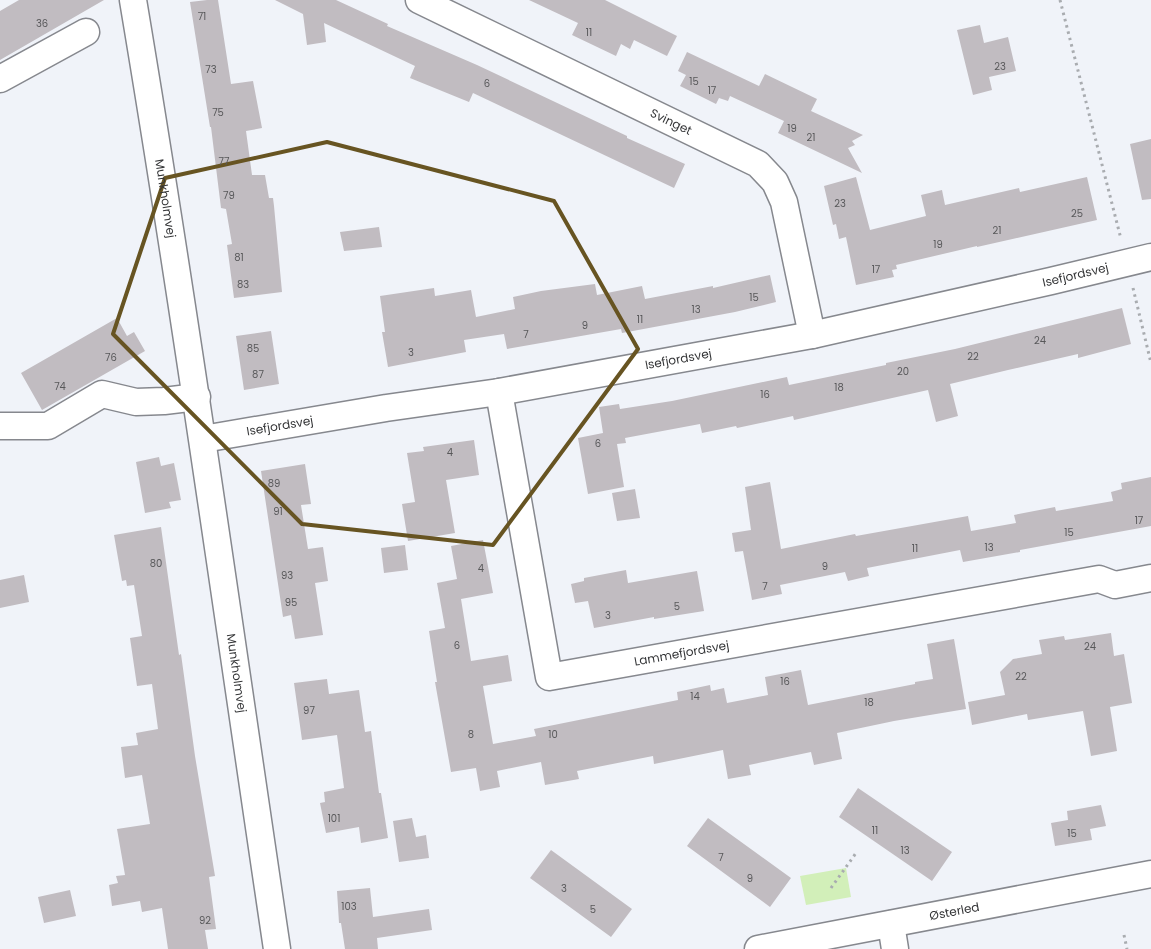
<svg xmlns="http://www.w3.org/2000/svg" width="1151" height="949" font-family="Poppins,sans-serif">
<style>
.green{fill:#d2efb9}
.building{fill:#c1bcc1}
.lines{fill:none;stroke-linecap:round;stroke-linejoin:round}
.minor-casing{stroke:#86888e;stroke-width:29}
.path{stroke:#a9acb0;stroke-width:3;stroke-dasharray:2.5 4;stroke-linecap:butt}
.minor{stroke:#fff;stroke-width:26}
.marked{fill:none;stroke:#675422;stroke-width:4;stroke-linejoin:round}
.labels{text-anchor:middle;stroke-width:5;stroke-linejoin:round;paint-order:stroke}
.number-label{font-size:10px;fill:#58585a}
.street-label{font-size:12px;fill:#353638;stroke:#fff}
</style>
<rect width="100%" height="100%" fill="#f0f3f9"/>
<path class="green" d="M846,868L851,897L806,905L800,876Z"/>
<path class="building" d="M19,0H104L0,60V11Z
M207,0H218L231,84L253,81L262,128L246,131L252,175H265L269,198H273L274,206L282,292L234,298L227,245L232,244L226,209L221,208L211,127H210L190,2Z
M275,0H336L388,24L387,26L477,65L627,136V138L685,164L674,188L473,93L469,102L410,78L415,66L324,23L326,42L307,45L303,14Z
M529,0H605L677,36L667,56L634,40L630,49L621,44L616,56L572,35L578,23Z
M980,25L984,43L1008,37L1016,71L989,77L992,90L973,95L957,30Z
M687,52L759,86L765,74L817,99L811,111L863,135L852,141L855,145L848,148L862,173L778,133L784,121L730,96L728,101L719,98L716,104L680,86L686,75L678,71Z
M1151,139V199L1142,200L1130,144Z
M856,177L870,230L926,216L921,195L942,190L945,205L1019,188L1020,192L1087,177L1097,220L977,247V246L896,265L897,269L892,270L894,277L856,285L846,237L839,239L836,224L833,225L824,186Z
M379,227L382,247L344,251L340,232Z
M770,275L776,302L735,312L622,333L621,329L507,349L504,334L464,340L466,352L388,367L382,332H385L380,296L434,288L435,296L471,290L476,317L515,309L513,297L541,291L595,284L597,295L642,286L645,299L713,286V288Z
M1122,308L1131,344L1078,358V354L1008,370L950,384L958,416L936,422L928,390L794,420L793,416L737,428L736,426L702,433L700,424L625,438L626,443L617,444L624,487L588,494L578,438L603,433L599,407L619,404L620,409L672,401L787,377L789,385L886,365V363L955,349Z
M117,318L127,336L134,332L145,351L42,410L21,373Z
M271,331L279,384L244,390L236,336Z
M474,440L479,475L446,480L455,533L408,541L402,504L415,502L407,453L424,451L423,447Z
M159,457L161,466L174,463L181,500L169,502L171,508L145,513L136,462Z
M305,464L311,504L301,505L308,549L323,547L328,581L315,583L323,635L295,639L291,615L283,617L261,471Z
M1151,477V526L1020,550V552L963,562L960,550L867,568L869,576L848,581L845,572L780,585L782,594L752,600L743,551L735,552L732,533L751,530L745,487L770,482L781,549L855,534L856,536L968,516L971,531L1016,523L1014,515L1055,507L1056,511L1113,501L1111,492L1122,489L1121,483Z
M635,489L640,518L617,521L612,493Z
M161,527L179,655L181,654L195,756L215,876L209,877L216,929L205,930L208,949H168L162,908L142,912L140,901L112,906L109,885L118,883L116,876L125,875L117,829L150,824L142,775L125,778L121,747L138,745L136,733L158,729L152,684L137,686L130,638L142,636L134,585L127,586L126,580L122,581L114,535Z
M483,540L493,593L461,599L471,661L508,655L512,681L483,686L493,744L536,736L534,729L678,700L677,692L710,685L711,691L724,688L727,703L768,695L765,677L801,670L808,705L915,684V682L933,679L927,644L954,639L966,709L894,721L837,733L842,759L814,765L811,752L749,765L751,775L728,779L723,750L654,764L653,756L577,771L579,779L545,785L541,762L497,771L500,787L480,791L476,768L451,772L435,682H437L429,631L445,628L437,583L457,579L451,546Z
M405,545L408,570L384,573L381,548Z
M626,570L628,583L697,571L704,611L654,619V617L594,628L588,601L575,603L571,584L584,581V578Z
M24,575L29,602L0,608V580Z
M1111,633L1114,656L1124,654L1132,703L1110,707L1117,751L1091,756L1083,711L1028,720L1027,714L972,725L968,702L1005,695L1000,672L1013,659L1042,654L1039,640L1064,636L1065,640Z
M327,679L329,694L359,690L365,732L371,731L379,793H381L388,838L361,843L359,827L326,833L320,803L325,802L324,792L344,788L337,735L302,740L294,683Z
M858,788L952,852L932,881L839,817Z
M1101,805L1106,826L1090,829L1092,840L1055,846L1051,823L1068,820L1067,811Z
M412,818L416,837L426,835L429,858L399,862L393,821Z
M708,818L791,878L770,907L687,846Z
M551,850L632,909L611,937L530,878Z
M370,888L373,917L429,909L432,930L377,938L378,949H345L341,923H339L337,891Z
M70,890L76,916L44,923L38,897Z"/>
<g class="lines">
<g class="minor-casing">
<g id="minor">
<path id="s1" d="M133,0C186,316 230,633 277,949"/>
<path id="s2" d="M419,0L758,164L775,182L784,202L812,335"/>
<path d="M0,79L86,32"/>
<path id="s3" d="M499,392L549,677L1099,579L1115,585L1151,578"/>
<path d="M0,426H48L102,394L136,402L164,401L197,397"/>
<path id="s4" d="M203,439L386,408L499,392L812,335L1051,281L1151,257"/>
<path d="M891,924L895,949"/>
<path id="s5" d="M758,949L1151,874"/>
</g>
</g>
<path class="path" d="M1060,0L1121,239
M1133,288L1151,363
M831,888L856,853
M1124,935L1127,949"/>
<use href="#minor" class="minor"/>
</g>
<path class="marked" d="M327,142L554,201L638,349L493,545L302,524L113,334L165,178Z"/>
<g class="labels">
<g class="number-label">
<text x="202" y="20">71</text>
<text x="42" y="27">36</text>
<text x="589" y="36">11</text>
<text x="1000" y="70">23</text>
<text x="211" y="73">73</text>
<text x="694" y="85">15</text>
<text x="487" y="87">6</text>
<text x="712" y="94">17</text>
<text x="218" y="116">75</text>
<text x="792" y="132">19</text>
<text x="811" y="141">21</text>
<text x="224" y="165">77</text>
<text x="229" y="199">79</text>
<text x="840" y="207">23</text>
<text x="1077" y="217">25</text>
<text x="997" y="234">21</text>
<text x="938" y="248">19</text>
<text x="239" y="261">81</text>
<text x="876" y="273">17</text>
<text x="243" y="288">83</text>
<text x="754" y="301">15</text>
<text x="696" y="313">13</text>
<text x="640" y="323">11</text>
<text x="585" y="329">9</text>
<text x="526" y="338">7</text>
<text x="1040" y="344">24</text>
<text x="253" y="352">85</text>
<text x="411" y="356">3</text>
<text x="973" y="360">22</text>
<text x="111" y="361">76</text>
<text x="903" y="375">20</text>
<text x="258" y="378">87</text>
<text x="60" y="390">74</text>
<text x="839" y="391">18</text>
<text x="765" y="398">16</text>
<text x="598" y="447">6</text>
<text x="450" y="456">4</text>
<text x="274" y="487">89</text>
<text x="278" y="515">91</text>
<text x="1139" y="524">17</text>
<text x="1069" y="536">15</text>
<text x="989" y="551">13</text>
<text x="915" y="552">11</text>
<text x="156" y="567">80</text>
<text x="825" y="570">9</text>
<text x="481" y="572">4</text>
<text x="287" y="579">93</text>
<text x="765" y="590">7</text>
<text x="291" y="606">95</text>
<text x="677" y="610">5</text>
<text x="608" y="619">3</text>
<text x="457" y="649">6</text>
<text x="1090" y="650">24</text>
<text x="1021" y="680">22</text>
<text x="785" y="685">16</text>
<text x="695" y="700">14</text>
<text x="869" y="706">18</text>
<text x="309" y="714">97</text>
<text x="471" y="738">8</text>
<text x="553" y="738">10</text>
<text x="334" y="822">101</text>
<text x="875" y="834">11</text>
<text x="1072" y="837">15</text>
<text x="905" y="854">13</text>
<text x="721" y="861">7</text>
<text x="750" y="882">9</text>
<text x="564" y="892">3</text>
<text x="349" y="910">103</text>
<text x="593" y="913">5</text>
<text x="205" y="924">92</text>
</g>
<g class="street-label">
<text dy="4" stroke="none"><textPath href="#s2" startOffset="280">Svinget</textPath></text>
<text dy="4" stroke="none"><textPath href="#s1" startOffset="201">Munkholmvej</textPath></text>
<text dy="4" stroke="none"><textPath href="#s4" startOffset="888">Isefjordsvej</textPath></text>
<text dy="4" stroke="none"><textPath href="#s4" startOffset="482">Isefjordsvej</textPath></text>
<text dy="4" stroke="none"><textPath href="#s4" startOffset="78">Isefjordsvej</textPath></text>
<text dy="4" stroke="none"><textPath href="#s3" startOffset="424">Lammefjordsvej</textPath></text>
<text dy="4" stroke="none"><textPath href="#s1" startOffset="681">Munkholmvej</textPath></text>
<text dy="4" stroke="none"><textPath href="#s5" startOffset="200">Østerled</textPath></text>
</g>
</g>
</svg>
